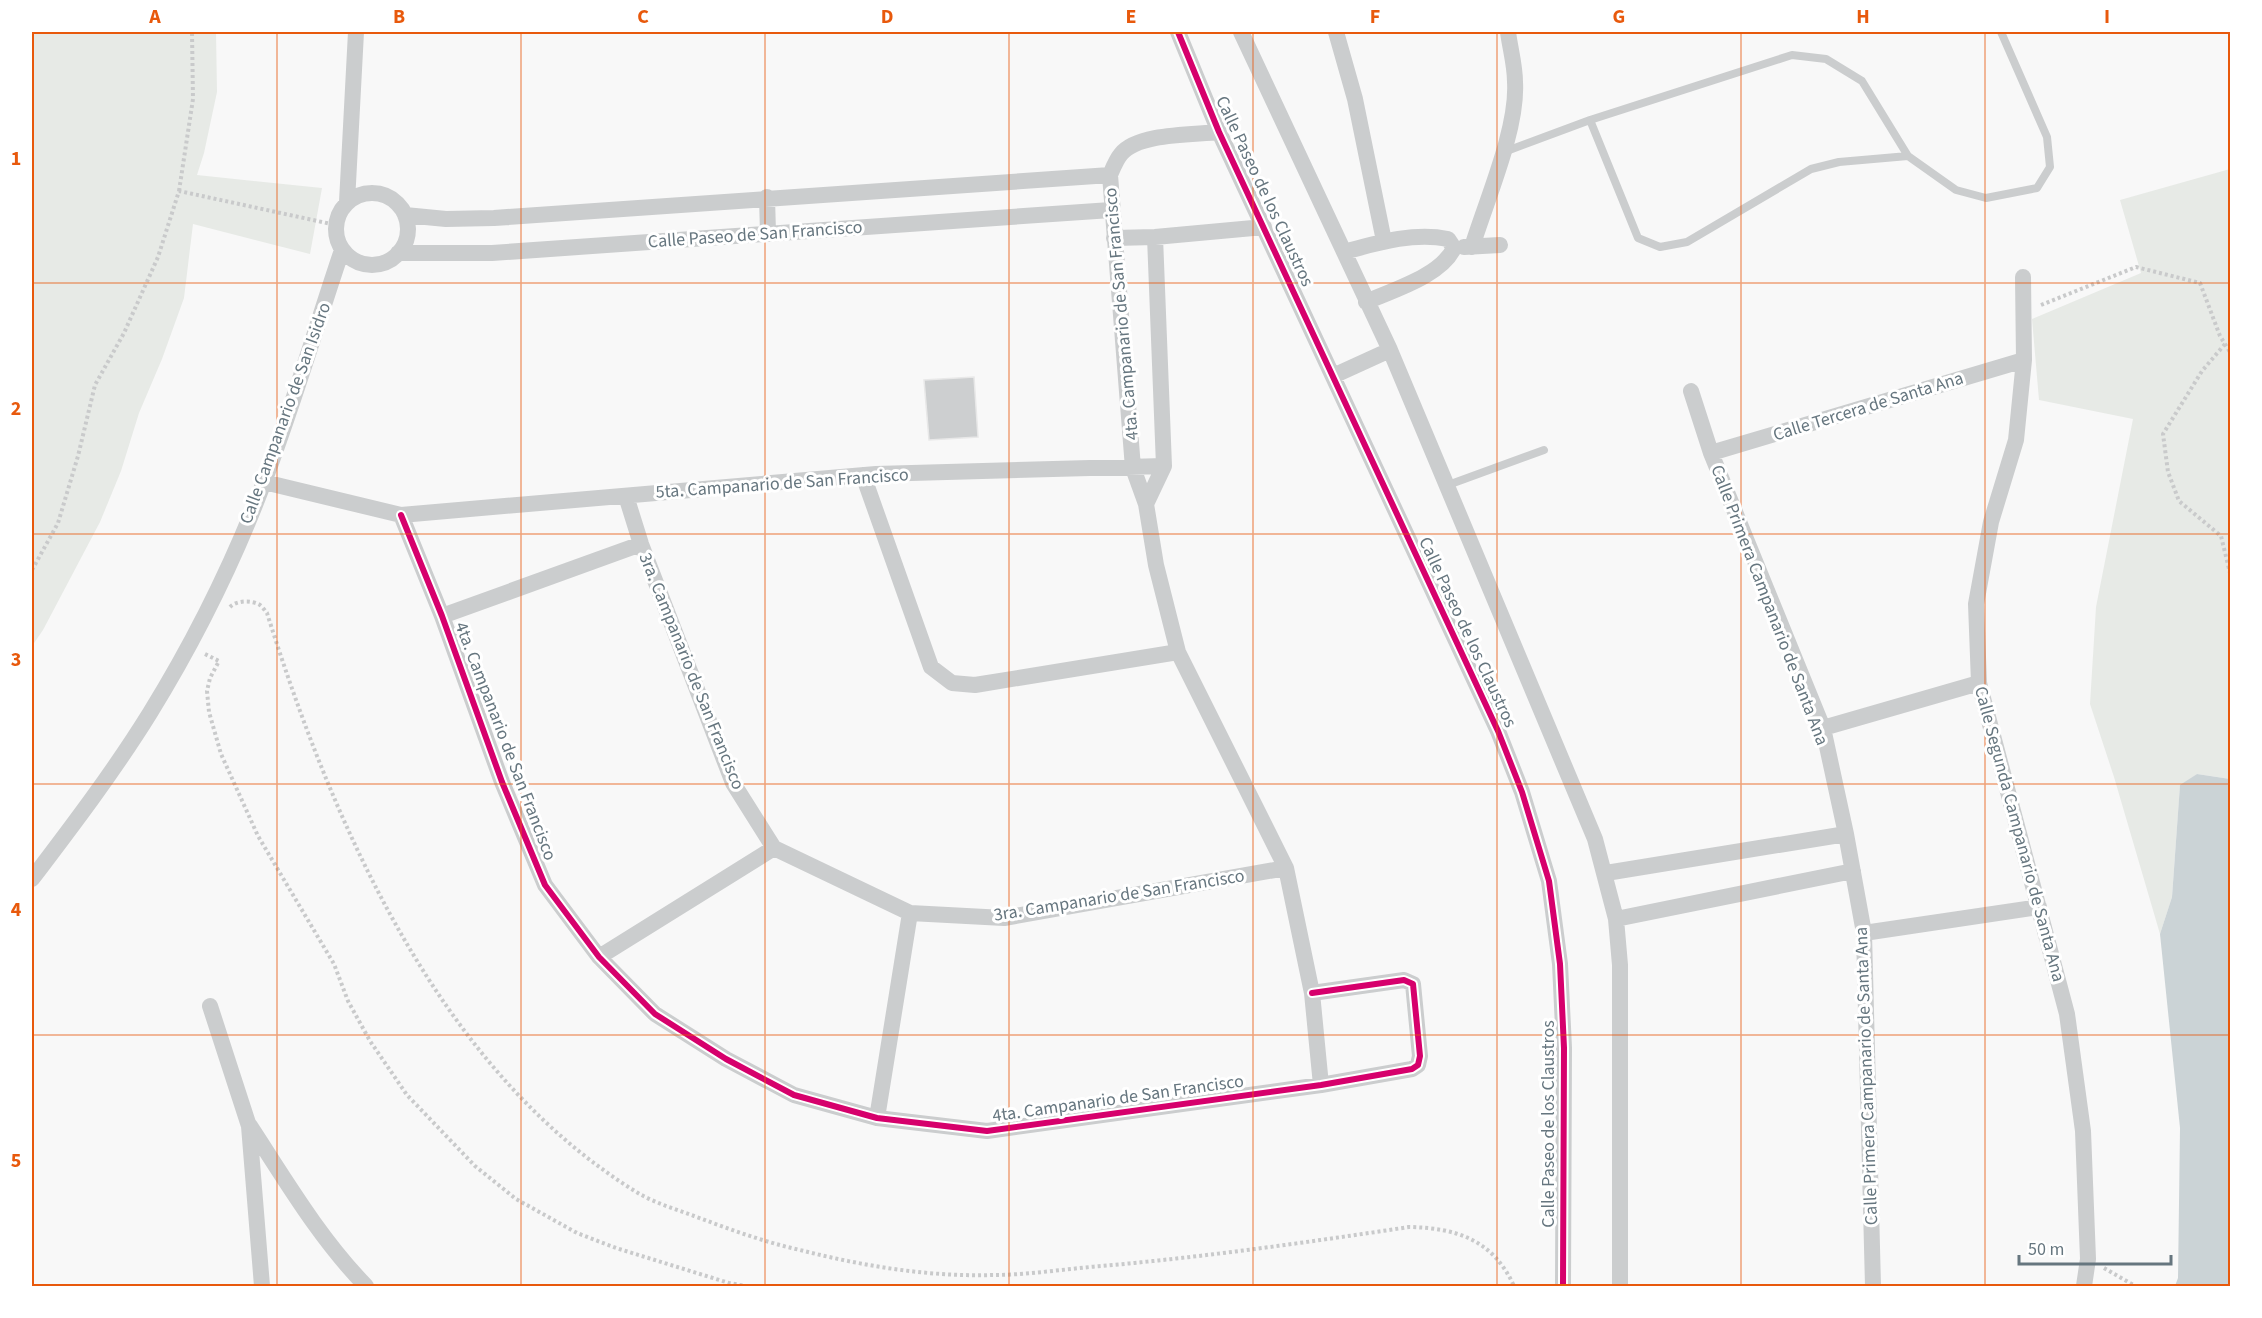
<svg xmlns="http://www.w3.org/2000/svg" width="2262" height="1318" font-family="'Source Sans 3',sans-serif">
<style>
.green{fill:#e7eae6}
.water{fill:#cbd3d6}
.building{fill:#cdcfd0;stroke:#e8e8e8;stroke-width:1.5}
.lines{fill:none;stroke-linecap:round;stroke-linejoin:round}
.path{stroke:#c9cacb;stroke-width:4;stroke-dasharray:3 3;stroke-linecap:butt}
.service{stroke:#cbcdce;stroke-width:8}
.minor{stroke:#cbcdce;stroke-width:16}
.cycleway-casing{stroke:#fff;stroke-width:10}
.cycleway{stroke:#d6006c;stroke-width:6}
.grid{fill:none;stroke:#e8590c;stroke-width:1.5;stroke-opacity:0.55}
.labels{text-anchor:middle;stroke-width:6;stroke-linejoin:round;paint-order:stroke}
.street-label{font-size:18px;fill:#66767f;stroke:#fff}
.neatline{fill:none;stroke:#e8590c;stroke-width:2}
.grid-label{font-size:20px;text-anchor:middle;font-weight:bold;fill:#e8590c}
</style>
<rect width="100%" height="100%" fill="#f8f8f8"/>
<path class="green" d="M32,32H216L217,92L204,153L197,175L322,188L310,254L193,224L184,298L162,359L139,413L121,471L100,522L43,630L32,646Z
M2230,169V779L2197,774L2180,786L2172,897L2160,934L2114,777L2090,704L2096,607L2133,419L2039,400L2032,319L2141,273L2120,200Z"/>
<path class="water" d="M2197,774L2230,779V1286H2175L2178,1278L2180,1128L2160,934L2172,897L2180,785Z"/>
<path class="building" d="M974,377L978,437L929,440L924,380Z"/>
<g class="lines">
<path class="path" d="M179,191L193,99L192,32
M2041,305L2136,267L2200,283L2220,336L2230,352
M2225,344L2202,371L2163,434L2168,472L2179,501L2221,536L2230,573
M32,570L58,523L78,456L95,385L124,333L158,257L179,191L336,225
M230,607C237,600 252,600 260,605C263,607 265,611 267,613C334,827 440,1072 638,1193C655,1203 675,1209 694,1216C729,1229 764,1242 800,1250C863,1266 928,1277 993,1275C1025,1275 1058,1270 1090,1267C1197,1258 1303,1243 1409,1227C1457,1228 1493,1240 1514,1286
M205,654L219,661L210,678L207,691L209,712L221,754L258,836L334,964L348,1001L370,1041L407,1095L475,1166L516,1199L577,1233L616,1248L729,1283L746,1286
M2104,1268L2135,1286"/>
<path class="service" d="M1590,120L1638,238L1660,247L1687,242L1811,169L1839,162L1908,156
M1504,152L1590,120L1792,55L1826,59L1862,81L1908,156L1956,190L1986,198L2037,188L2050,167L2047,137L2001,32
M1448,485L1544,450"/>
<path class="minor" d="M1178,32L1219,132L1498,731L1522,792L1549,881L1560,964L1564,1048L1563,1286
M1241,32L1390,350L1595,839L1616,919L1620,965V1286
M1336,32L1355,99L1384,241
M1219,132C1193,135 1138,133 1121,154C1116,160 1113,168 1110,175L1133,468L1146,504L1156,565L1178,652L1286,868L1312,993L1321,1085
M336 229a36 36 0 1 1 72 0a36 36 0 1 1-72 0Z
M767,197L768,233
M347,202L356,32
M405,215L446,219L494,218L1110,175
M1114,238L1155,237L1264,227
M1464,247L1500,245
M1472,247C1486,201 1518,129 1515,82C1515,65 1510,48 1508,32
M1344,252C1377,243 1413,232 1448,239L1454,248
M398,253H492L1111,210
M2023,277L2024,360L2016,440L1991,522L1976,604L1979,683L2067,1014L2083,1131L2088,1259L2084,1286
M1366,302C1393,290 1441,276 1454,248
M1333,376L1390,350
M1691,391L1711,453L1823,728L1846,834L1864,933L1873,1286
M1711,453L2024,360
M863,475L931,667L952,683L975,685L1178,652
M264,482L401,515L876,474L1164,466
M626,496L641,544L733,783L774,848L910,913L1004,918L1286,868
M1146,504L1164,466L1155,237
M401,515L442,616L502,782L545,885L599,957L655,1014L726,1059L794,1095L877,1118L987,1131L1321,1085L1412,1069L1418,1065L1420,1056L1413,984L1404,980L1312,993
M442,616L641,544
M1823,728L1979,683
M1606,873L1846,834
M32,879C73,825 114,771 150,713C195,640 234,561 264,482C293,406 316,327 342,250
M1616,919L1853,871
M1864,933L2039,907
M599,957L774,848
M210,1006L249,1126L262,1286
M877,1118L910,913
M250,1126C286,1181 320,1239 366,1286"/>
<g class="cycleway-casing">
<path id="cycleway" d="M1178,32L1219,132L1498,731L1522,792L1549,881L1560,964L1564,1048L1563,1286
M401,515L442,616L502,782L545,885L599,957L655,1014L726,1059L794,1095L877,1118L987,1131L1321,1085L1412,1069L1418,1065L1420,1056L1413,984L1404,980L1312,993"/>
</g>
<use href="#cycleway" class="cycleway"/>
</g>
<path class="grid" d="M277,32V1286M521,32V1286M765,32V1286M1009,32V1286M1253,32V1286M1497,32V1286M1741,32V1286M1985,32V1286M32,283H2230M32,534H2230M32,784H2230M32,1035H2230"/>
<g class="labels">
<g class="street-label">
<text transform="translate(1265 191) rotate(65)" y="6">Calle Paseo de los Claustros</text>
<text transform="translate(755 234) rotate(-4)" y="6">Calle Paseo de San Francisco</text>
<text transform="translate(1121 314) rotate(-95)" y="6">4ta. Campanario de San Francisco</text>
<text transform="translate(1868 406) rotate(-17)" y="6">Calle Tercera de Santa Ana</text>
<text transform="translate(285 413) rotate(-70)" y="6">Calle Campanario de San Isidro</text>
<text transform="translate(782 483) rotate(-4)" y="6">5ta. Campanario de San Francisco</text>
<text transform="translate(1770 605) rotate(69)" y="6">Calle Primera Campanario de Santa Ana</text>
<text transform="translate(1468 632) rotate(65)" y="6">Calle Paseo de los Claustros</text>
<text transform="translate(692 671) rotate(68)" y="6">3ra. Campanario de San Francisco</text>
<text transform="translate(506 741) rotate(69)" y="6">4ta. Campanario de San Francisco</text>
<text transform="translate(2020 834) rotate(75)" y="6">Calle Segunda Campanario de Santa Ana</text>
<text transform="translate(1119 895) rotate(-9)" y="6">3ra. Campanario de San Francisco</text>
<text transform="translate(1866 1076) rotate(-92)" y="6">Calle Primera Campanario de Santa Ana</text>
<text transform="translate(1118 1098) rotate(-8)" y="6">4ta. Campanario de San Francisco</text>
<text transform="translate(1548 1124) rotate(-90)" y="6">Calle Paseo de los Claustros</text>
</g>
</g>
<rect width="2262" height="1318" fill="none" stroke="#ffffff" stroke-width="66"/>
<path d="M2019 1255v9h152v-9" fill="none" stroke="#66767f" stroke-width="3"/>
<text x="2028" y="1255" font-size="18" fill="#66767f" stroke="#ffffff" stroke-width="4.5" paint-order="stroke">50 m</text>
<rect x="33" y="33" width="2196" height="1252" class="neatline"/>
<g class="grid-label">
<text x="155" y="23">A</text>
<text x="399" y="23">B</text>
<text x="643" y="23">C</text>
<text x="887" y="23">D</text>
<text x="1131" y="23">E</text>
<text x="1375" y="23">F</text>
<text x="1619" y="23">G</text>
<text x="1863" y="23">H</text>
<text x="2107" y="23">I</text>
<text x="16" y="165">1</text>
<text x="16" y="415">2</text>
<text x="16" y="666">3</text>
<text x="16" y="916">4</text>
<text x="16" y="1167">5</text>
</g>
</svg>
